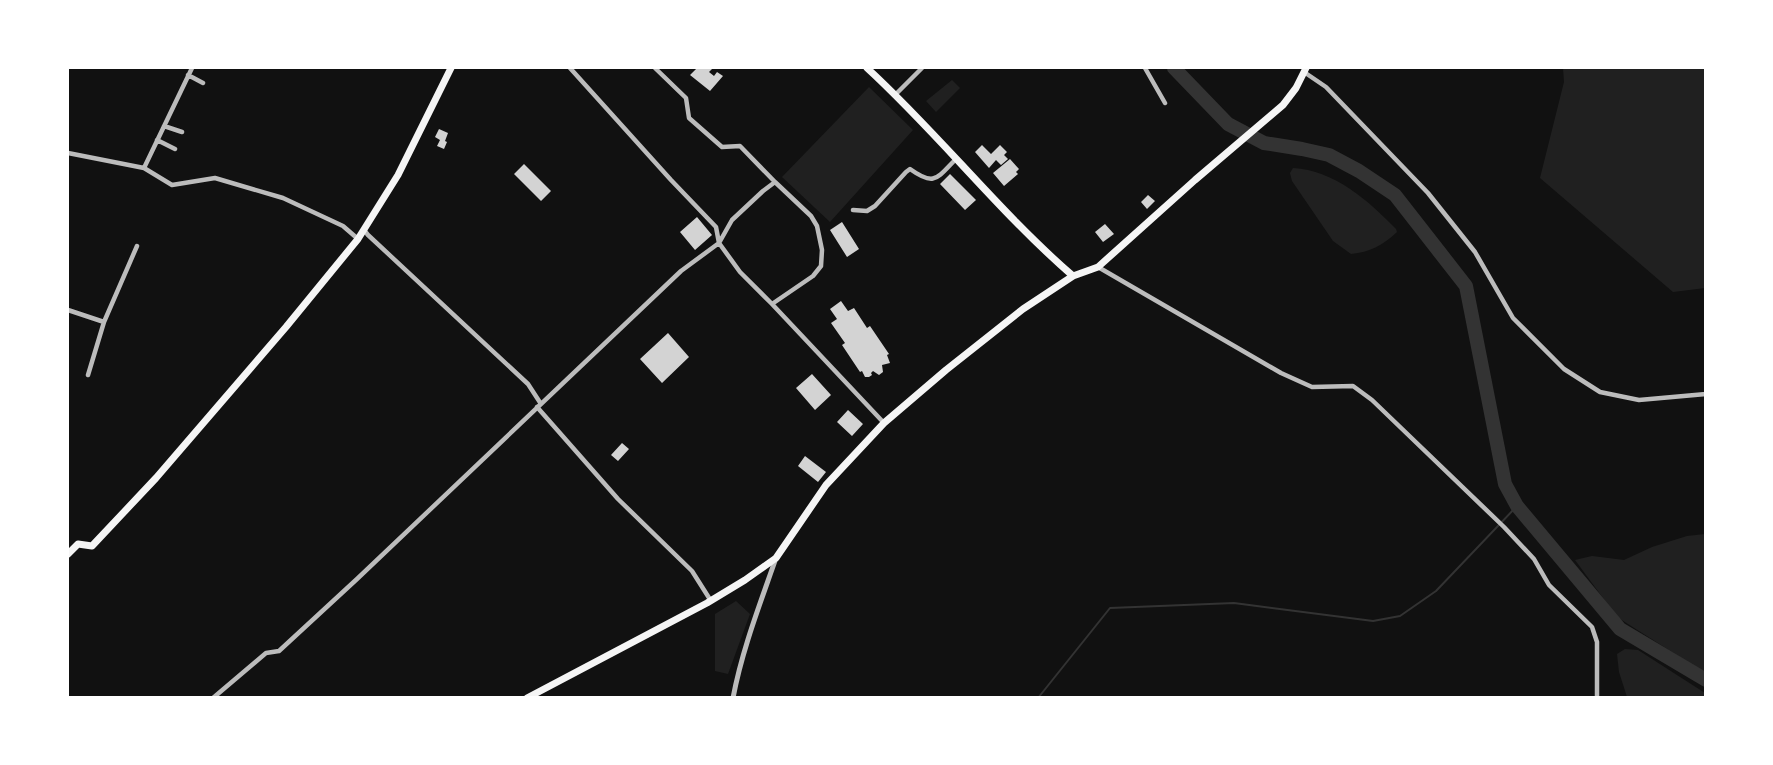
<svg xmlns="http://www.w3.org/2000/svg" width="1773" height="765" font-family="'Noto Sans',sans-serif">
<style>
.green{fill:#202020}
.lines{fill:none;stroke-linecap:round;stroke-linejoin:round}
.stream{stroke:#333;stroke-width:2}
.river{stroke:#333;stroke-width:14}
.building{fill:#d3d3d3}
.minor{stroke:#bcbcbc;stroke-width:4.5}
.tertiary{stroke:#bcbcbc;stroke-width:5}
.primary{stroke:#f5f5f5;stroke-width:7}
</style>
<rect width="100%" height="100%" fill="#111"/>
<path class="green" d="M1563,68H1705V288L1673,292L1540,178L1564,82Z
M952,80L960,88L936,112L926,101Z
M869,87L913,130L830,222L782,177Z
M1293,168C1334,170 1369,201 1396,229L1397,232C1382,246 1370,252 1351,254L1333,241L1292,181L1290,173Z
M1705,534H1706L1705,673L1617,617L1575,560L1592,556L1624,560L1652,547L1687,536Z
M736,601L750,614L728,674L715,671V614Z
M1625,649L1638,650L1705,693V697H1627L1619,672L1617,654Z"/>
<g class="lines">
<path class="stream" d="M1038,698L1110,608L1234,603L1373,621L1400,616L1436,591L1517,506"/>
<path class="river" d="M1174,68L1228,124L1264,143L1302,149L1329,155L1359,171L1395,195L1466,286L1505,484L1517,506L1620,629L1706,680"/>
</g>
<path class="building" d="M697,68H713L709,72L714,76L717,72L723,76L710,91L690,75Z
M439,129L448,133L445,141L447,142L444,149L437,146L440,140L435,137Z
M982,145L991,154L1000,145L1007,152L1004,155L1008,159L1001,165L996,160L989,168L975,152Z
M1010,159L1019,169L1016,172L1018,174L1004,186L993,173Z
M524,164L551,191L541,201L514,174Z
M950,174L976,200L965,210L940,184Z
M1148,195L1155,201L1147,209L1141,202Z
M697,217L712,235L695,250L680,232Z
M842,222L859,249L847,257L830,230Z
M1105,224L1114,234L1103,242L1095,232Z
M841,301L848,311L854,308L867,328L870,326L889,354L887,355L890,363L882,365L883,372L879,375L873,371L871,373L872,375L869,377H865L862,371L860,372L842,345L845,343L831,323L837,319L830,309Z
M668,333L689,357L662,383L640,359Z
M812,374L831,395L815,410L796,388Z
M848,410L863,424L852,436L837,422Z
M622,443L629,449L618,461L611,455Z
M805,456L826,472L818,482L798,466Z"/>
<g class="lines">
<path class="minor" d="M570,68L671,180L716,227L719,243L740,272L772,304L884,423
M655,68L686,98L689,118L722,147L740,146L775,182
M1145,68L1165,103
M1304,72L1326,87L1428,193L1475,252L1513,318L1564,369L1600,392L1639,400L1706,394
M188,75L203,83
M896,94L922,68
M164,126L182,132
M157,140L175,149
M68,153L144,168L172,185L215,178L283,198L343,226L358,239
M144,168L192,68
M853,210L867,211L875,206L906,172L910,169C935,187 937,178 956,159
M364,230L368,235L528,384L541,404
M1098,267L1281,373L1312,387L1353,386L1372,400L1504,527L1534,559L1549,585L1592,627L1597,642V698
M68,310L104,322
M88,375L104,322L137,246
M537,407L618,499L692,571L711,601
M213,698L266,653L279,651L357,579L681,271L719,243L732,220L763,191L775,182L811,216L817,226L822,250L821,266L813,276L772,304"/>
<path class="tertiary" d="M733,698C742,650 760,604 776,558"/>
<path class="primary" d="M867,68C939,134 999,212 1073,276
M68,554L78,544L92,546L156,478L286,327L358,239L398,175L451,68
M527,698L707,603L745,580L776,558L826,485L884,423L946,370L1023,309L1073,276L1098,267L1195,180L1283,105L1296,88L1306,68"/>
</g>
<rect width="1773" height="765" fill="none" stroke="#ffffff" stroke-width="138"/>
</svg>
